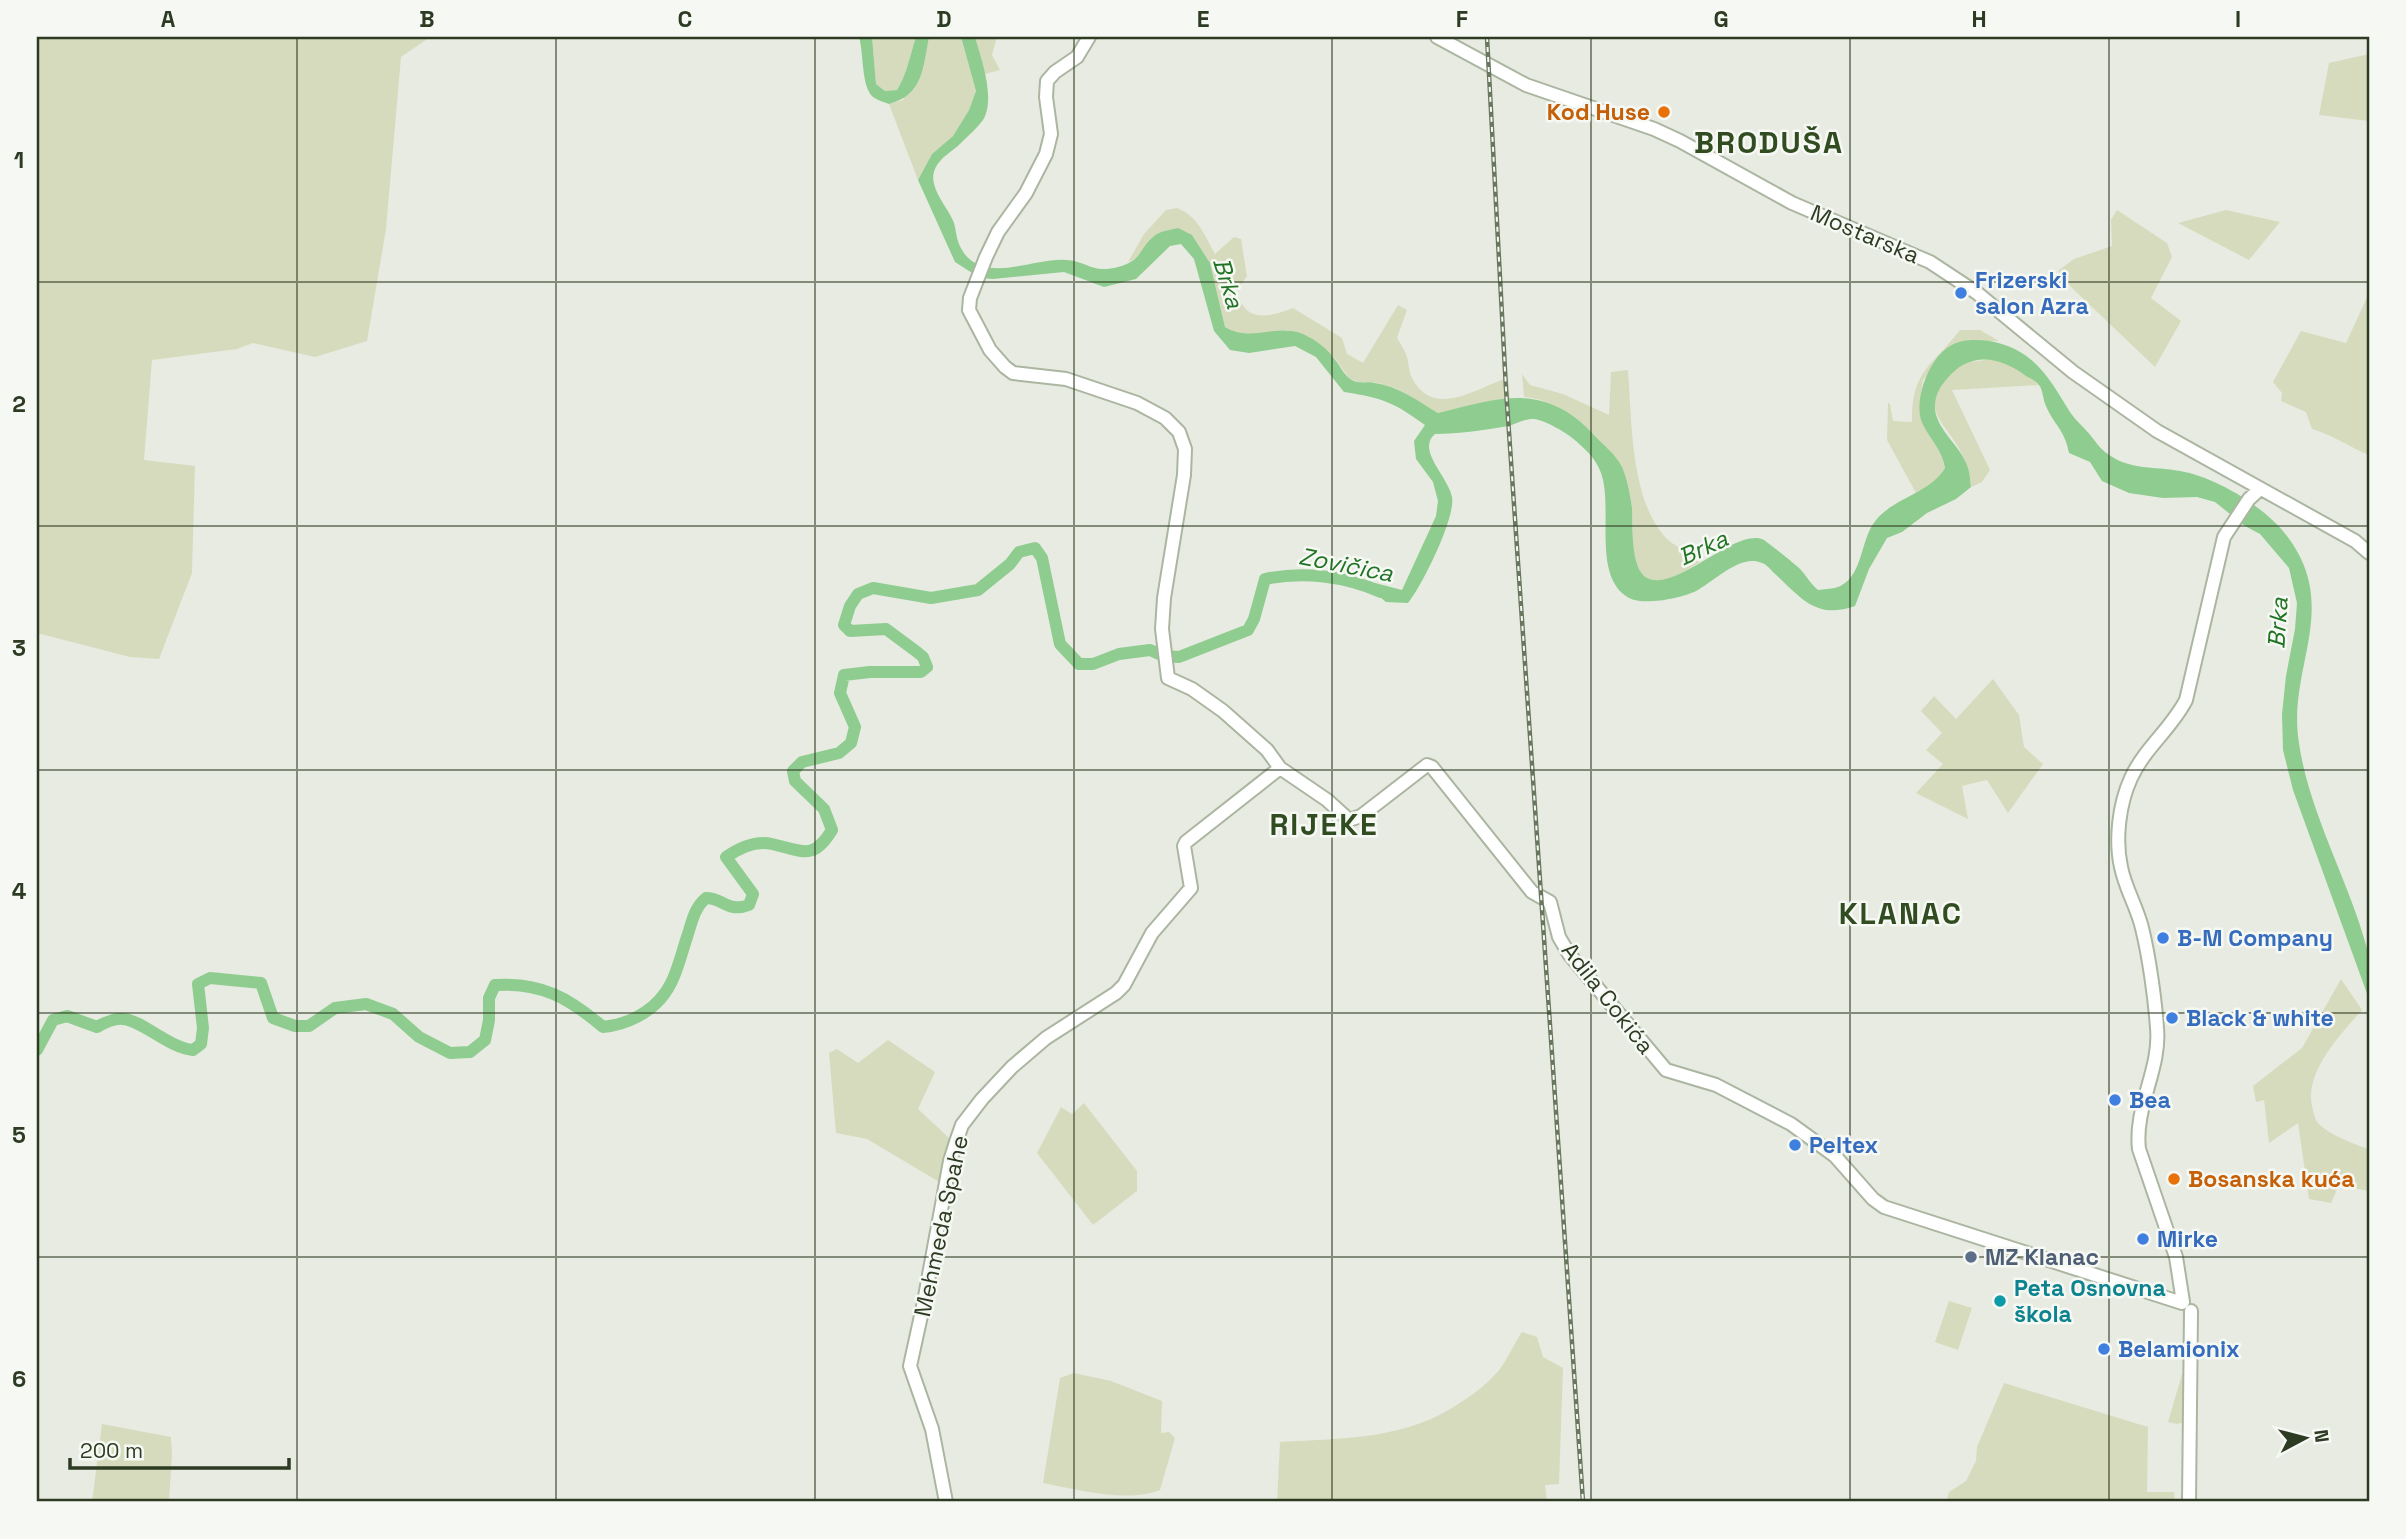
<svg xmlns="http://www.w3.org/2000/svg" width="2406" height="1539" font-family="'Space Grotesk',sans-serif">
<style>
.green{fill:#d7dbbd}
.water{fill:#8ecd8f}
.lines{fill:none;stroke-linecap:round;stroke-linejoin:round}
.river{stroke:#8ecd8f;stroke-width:12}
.secondary-casing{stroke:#abb6a1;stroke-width:16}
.secondary{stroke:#fff;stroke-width:12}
.rail-casing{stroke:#68775e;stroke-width:4.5}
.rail{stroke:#f6f8f3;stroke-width:2;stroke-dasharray:5;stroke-linecap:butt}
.grid{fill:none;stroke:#2d3b23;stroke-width:2;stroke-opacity:0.55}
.food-dot{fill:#e8710a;stroke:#f6f8f3;stroke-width:2.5}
.shop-dot{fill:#3f7fe0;stroke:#f6f8f3;stroke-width:2.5}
.service-dot{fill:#5c6f8a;stroke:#f6f8f3;stroke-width:2.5}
.culture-dot{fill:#0f9aa8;stroke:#f6f8f3;stroke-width:2.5}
.labels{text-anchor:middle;stroke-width:5;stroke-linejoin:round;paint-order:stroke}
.food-label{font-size:23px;font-weight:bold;fill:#c56008;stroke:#f6f8f3;text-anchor:end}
.street-label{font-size:23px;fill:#2d3b23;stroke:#f6f8f3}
.shop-label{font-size:23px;font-weight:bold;fill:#366cbe;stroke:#f6f8f3;text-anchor:start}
.service-label{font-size:23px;font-weight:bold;fill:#4e5e75;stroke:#f6f8f3;text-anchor:start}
.culture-label{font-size:23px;font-weight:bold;fill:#0d838f;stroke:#f6f8f3;text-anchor:start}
.water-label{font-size:24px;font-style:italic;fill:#217324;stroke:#f6f8f3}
.district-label{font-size:30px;font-weight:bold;letter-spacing:2px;fill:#314c21;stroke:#f6f8f3}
.neatline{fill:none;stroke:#2d3b23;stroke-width:2.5}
.grid-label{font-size:23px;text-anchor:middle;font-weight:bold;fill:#2d3b23}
</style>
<rect width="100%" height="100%" fill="#e8ebe2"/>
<path class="green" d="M37,37H430L401,57L386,229L367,341L315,357L253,343L237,349L152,360L144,460L195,466L192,573L159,659L130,657L37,633Z
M872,37H916C910,55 907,74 897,90L885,91L876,84Z
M929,37H961L976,91L969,110L953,136L932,154L918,180L889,104L903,100L923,68Z
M975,37H997L992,55L1000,70L985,74Z
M2369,54V121L2319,115L2329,63Z
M1177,208C1198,216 1205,236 1215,254L1234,237L1241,239L1247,276L1236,291C1246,323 1267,318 1293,308L1342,338L1347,354L1363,363L1398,305L1407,310L1397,338C1401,344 1405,351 1407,357C1409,364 1409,372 1412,378C1434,421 1479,386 1508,378L1510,399L1495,400L1438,413L1395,388L1374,382H1358L1349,378L1334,357L1288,330L1249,335L1236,333L1225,327L1210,263L1192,235L1153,237L1139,257L1128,262L1144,234L1166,210Z
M2117,210L2167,243L2172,257L2151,298L2181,321L2155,367L2072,288L2058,271L2074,259L2112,246L2111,220Z
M2226,210L2280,222L2249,260L2178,223Z
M2369,293V455C2349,447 2333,435 2312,429L2306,412L2281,401L2282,393L2273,382L2301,331L2346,343Z
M1960,330H1980L1999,341L1958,342L1923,380L1921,394L1920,417L1941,454L1945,468C1938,481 1929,487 1916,493L1887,440L1888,403L1890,404L1893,421L1912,422C1911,371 1932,366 1960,330Z
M1993,359L2013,366L2040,385L1952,390L1990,470L1982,482L1971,487C1970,480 1970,472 1967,465C1950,419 1907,413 1962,363Z
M1628,370C1632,420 1630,498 1665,537C1674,547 1691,553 1703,560C1688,569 1661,590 1644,576C1628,564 1635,521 1631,503C1629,493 1626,482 1623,472C1619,455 1604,447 1593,434C1575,415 1551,399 1524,397L1522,374L1530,385L1563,394L1609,415L1611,372Z
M1993,679L2019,715L2024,747L2043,764L2008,813L1987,780L1962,786L1968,819L1916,793L1943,764L1926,750L1942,733L1921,711L1934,696L1956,719Z
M2341,979L2362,1010C2340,1035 2302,1074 2313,1110C2314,1115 2316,1122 2320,1125C2330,1135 2356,1145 2369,1149V1191L2339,1185L2331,1203L2309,1199L2298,1123L2269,1143L2264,1100L2256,1102L2253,1086L2302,1048Z
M888,1040L935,1072L918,1109L949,1138L941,1183L867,1139L836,1133L829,1053L837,1049L858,1063Z
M1084,1103L1137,1171V1191L1093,1225L1037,1153L1061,1107L1072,1114Z
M1949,1301L1972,1308L1958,1350L1935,1342Z
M1522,1332L1537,1337L1543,1357L1563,1368L1559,1484L1545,1485L1547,1502H1277L1280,1442C1346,1438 1407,1440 1463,1401C1477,1392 1489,1382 1500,1369C1508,1358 1514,1344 1522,1332Z
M1074,1373L1111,1381L1162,1401L1161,1433L1169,1432L1175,1438L1160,1490C1127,1503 1078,1490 1043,1483L1060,1378Z
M2182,1374L2184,1375V1422L2177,1424L2168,1422Z
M2004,1383L2148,1427L2147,1492H2174L2175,1502H1946L1949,1492L1966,1481L1976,1461L1977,1447Z
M102,1424L171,1437L172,1454L169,1502H92Z"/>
<path class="water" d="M859,37H872L876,84L885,91L897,90C907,74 910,55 916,37H929C923,68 923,95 889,104C884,102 877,100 873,97C861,86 864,54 859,37Z
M961,37H975C981,58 996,99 983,120C977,128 968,136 961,143C952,152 940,157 935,169C927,187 948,207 954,223C956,230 956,237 959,244C978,289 1033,257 1066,260C1087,261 1092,274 1118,267C1143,260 1138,250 1153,237C1159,231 1170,230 1178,228L1192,235L1210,263L1225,327C1252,343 1276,323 1303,334C1316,340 1328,349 1336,361C1340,366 1344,374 1349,378C1357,385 1366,381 1375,383C1398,386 1418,401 1438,413C1501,398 1544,381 1594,435C1604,446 1615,453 1622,467C1626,475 1631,498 1632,508C1633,525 1630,569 1647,578C1677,593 1736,526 1764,540C1767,542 1799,567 1801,570C1807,577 1811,584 1818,590C1824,589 1830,589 1835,588C1864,580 1859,540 1876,520C1895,497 1929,494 1945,468C1942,447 1923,432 1920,416C1916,391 1933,349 1959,342C1978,337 2004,342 2020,352C2044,366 2056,390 2070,412C2076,421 2085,428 2091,436C2095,441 2100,448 2105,452C2129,471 2153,466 2180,471C2216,477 2265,507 2287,536C2340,606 2290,664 2298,736C2307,811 2349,879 2368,952C2372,966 2369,984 2369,999L2293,790L2283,750L2282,714L2286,676L2295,629L2297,603L2289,568L2260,534L2245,526L2215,502L2197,497L2163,498L2129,493L2102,481L2090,462L2069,453C2065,430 2054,425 2046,406C2043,400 2043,390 2039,385C2037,382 2030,378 2026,376C1999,356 1969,351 1946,380C1940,387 1936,394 1935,404C1933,427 1960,445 1967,465C1970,472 1970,480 1971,487L1956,499L1927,513L1902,532L1887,538L1869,569L1855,606C1815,620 1801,597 1774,573C1771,570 1766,564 1762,563C1741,553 1713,582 1696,591C1682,598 1644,606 1629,598C1591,576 1614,509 1601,473C1596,459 1587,451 1576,441C1567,433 1545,420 1534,419C1526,418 1516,424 1508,426C1485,430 1459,434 1435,434C1416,450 1448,476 1452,497C1456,517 1422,586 1408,603L1386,602L1367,586L1375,583L1402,590L1436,516L1438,501L1433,482L1416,459L1414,441L1425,425C1393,402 1383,398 1344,392L1316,357L1295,346L1249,353L1230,350L1214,331L1194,259L1181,244L1170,246L1136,279L1104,287L1064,272L993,279L980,278L955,262L918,180L932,154L953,136L969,110L976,91Z"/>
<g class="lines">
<path class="river" d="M37,1050L53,1020L67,1016L97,1027C104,1023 114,1018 123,1019C142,1020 167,1047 193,1050L201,1044L203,1028L198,984L210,978L261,983L273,1018L295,1026H309L335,1008L366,1004L393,1014L419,1037L450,1053L470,1052L485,1040L489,1020V998L495,985C541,982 569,998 603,1027C626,1025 651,1013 665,993C676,978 681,955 687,937C692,922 694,908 706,898C723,898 728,913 749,905L753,894L726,857C739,848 756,840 772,844C803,851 813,861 832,830L824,809L795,781L793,771L802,762L839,753L851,743L855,727L840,693L844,675L870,672H921L927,667L923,657L917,652L886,629L850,631L844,625L850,606L858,594L873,588L931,598L978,590L1010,564L1019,552L1035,548L1042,558L1060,644L1079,664H1093L1119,654L1150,650L1164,656L1179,657L1248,630L1254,619L1265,579C1303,571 1345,576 1381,592"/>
<g class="secondary-casing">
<path id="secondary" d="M1089,37L1077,57L1055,72L1047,81L1046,97L1051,134L1046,154L1026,193L998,232L986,257L970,298L969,310L990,350L1005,367L1013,373L1066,379L1137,403L1165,418L1179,432L1185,449L1184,475L1164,598L1162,629L1168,678L1192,689L1223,711L1267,750L1280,768L1327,800L1349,820L1361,816L1427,765L1432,767L1532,892L1550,902L1559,937L1569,954L1666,1070L1716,1085L1791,1124L1835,1156L1873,1199L1884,1207L2182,1303
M1437,37L1526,85L1654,129L1680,141L1792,203L1930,262L1977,293L2073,372L2157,431L2355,541L2369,553
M2183,1302L2176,1257L2139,1149C2134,1107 2161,1069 2157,1028C2155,999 2149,956 2142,928C2137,907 2125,888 2121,867C2115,840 2119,804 2131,778C2144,749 2171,729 2186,700L2224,537L2249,499L2260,489
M946,1502L932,1429L910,1366L924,1302L950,1161L956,1142L962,1125L982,1099L1012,1067L1046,1038L1116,993L1124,985L1152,933L1191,888L1184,846L1186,842L1280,768
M2189,1502L2191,1311"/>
</g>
<use href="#secondary" class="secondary"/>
<g class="rail-casing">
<path id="rail" d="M1487,37L1506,389L1583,1502"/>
</g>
<use href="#rail" class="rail"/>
</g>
<path class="grid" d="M297,37V1502M556,37V1502M815,37V1502M1074,37V1502M1332,37V1502M1591,37V1502M1850,37V1502M2109,37V1502M37,282H2369M37,526H2369M37,770H2369M37,1013H2369M37,1257H2369"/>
<g class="food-dot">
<circle cx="1664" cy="112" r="7"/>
<circle cx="2174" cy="1179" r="7"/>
</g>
<g class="shop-dot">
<circle cx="1961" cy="293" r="7"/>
<circle cx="2163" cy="938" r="7"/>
<circle cx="2172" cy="1018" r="7"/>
<circle cx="2115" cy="1100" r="7"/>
<circle cx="1795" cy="1145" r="7"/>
<circle cx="2143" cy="1239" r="7"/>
<circle cx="2104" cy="1349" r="7"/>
</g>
<circle class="service-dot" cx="1971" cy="1257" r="7"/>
<circle class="culture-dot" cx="2000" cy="1301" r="7"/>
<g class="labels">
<g class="food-label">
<text x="1650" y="120">Kod Huse</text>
<text x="2188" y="1187" text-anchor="start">Bosanska kuća</text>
</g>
<g class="street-label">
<text transform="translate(1865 234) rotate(23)" y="8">Mostarska</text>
<text transform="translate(1608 998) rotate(52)" y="8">Adila Cokića</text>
<text transform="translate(941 1226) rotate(-78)" y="8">Mehmeda Spahe</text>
</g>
<g class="shop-label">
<text x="1975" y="288">Frizerski<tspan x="1975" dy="26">salon Azra</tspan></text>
<text x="2177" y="946">B-M Company</text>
<text x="2186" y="1026">Black &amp; white</text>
<text x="2129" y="1108">Bea</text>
<text x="1809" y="1153">Peltex</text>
<text x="2157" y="1247">Mirke</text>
<text x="2118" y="1357">Belamionix</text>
</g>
<g class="service-label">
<text x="1985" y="1265">MZ Klanac</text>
</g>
<g class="culture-label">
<text x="2014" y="1296">Peta Osnovna<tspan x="2014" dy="26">škola</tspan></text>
</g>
<g class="water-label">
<text transform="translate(1228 283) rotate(73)" y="8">Brka</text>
<text transform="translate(1703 548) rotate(-25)" y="8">Brka</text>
<text transform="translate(1346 565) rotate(11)" y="8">Zovičica</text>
<text transform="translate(2278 623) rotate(-86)" y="8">Brka</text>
</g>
<g class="district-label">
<text x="1769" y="153">BRODUŠA</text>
<text x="1324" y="835">RIJEKE</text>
<text x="1901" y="924">KLANAC</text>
</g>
</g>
<rect width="2406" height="1539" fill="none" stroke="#f6f8f3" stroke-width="77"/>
<g transform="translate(2305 1438) rotate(83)" stroke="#f6f8f3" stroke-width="5" paint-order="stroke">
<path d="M0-5L12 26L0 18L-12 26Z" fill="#2d3b23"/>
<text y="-10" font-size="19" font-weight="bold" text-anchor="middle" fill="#2d3b23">N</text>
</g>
<path d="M70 1458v10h219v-10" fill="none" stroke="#2d3b23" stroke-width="3.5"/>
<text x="80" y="1458" font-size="21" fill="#2d3b23" stroke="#f6f8f3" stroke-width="5" paint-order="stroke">200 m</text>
<rect x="38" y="38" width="2330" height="1462" class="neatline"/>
<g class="grid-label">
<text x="168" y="27">A</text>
<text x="427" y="27">B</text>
<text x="685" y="27">C</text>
<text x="944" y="27">D</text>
<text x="1203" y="27">E</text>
<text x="1462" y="27">F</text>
<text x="1721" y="27">G</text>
<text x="1979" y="27">H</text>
<text x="2238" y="27">I</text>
<text x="19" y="168">1</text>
<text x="19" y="412">2</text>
<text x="19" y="656">3</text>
<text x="19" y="899">4</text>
<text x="19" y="1143">5</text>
<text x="19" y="1387">6</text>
</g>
</svg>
